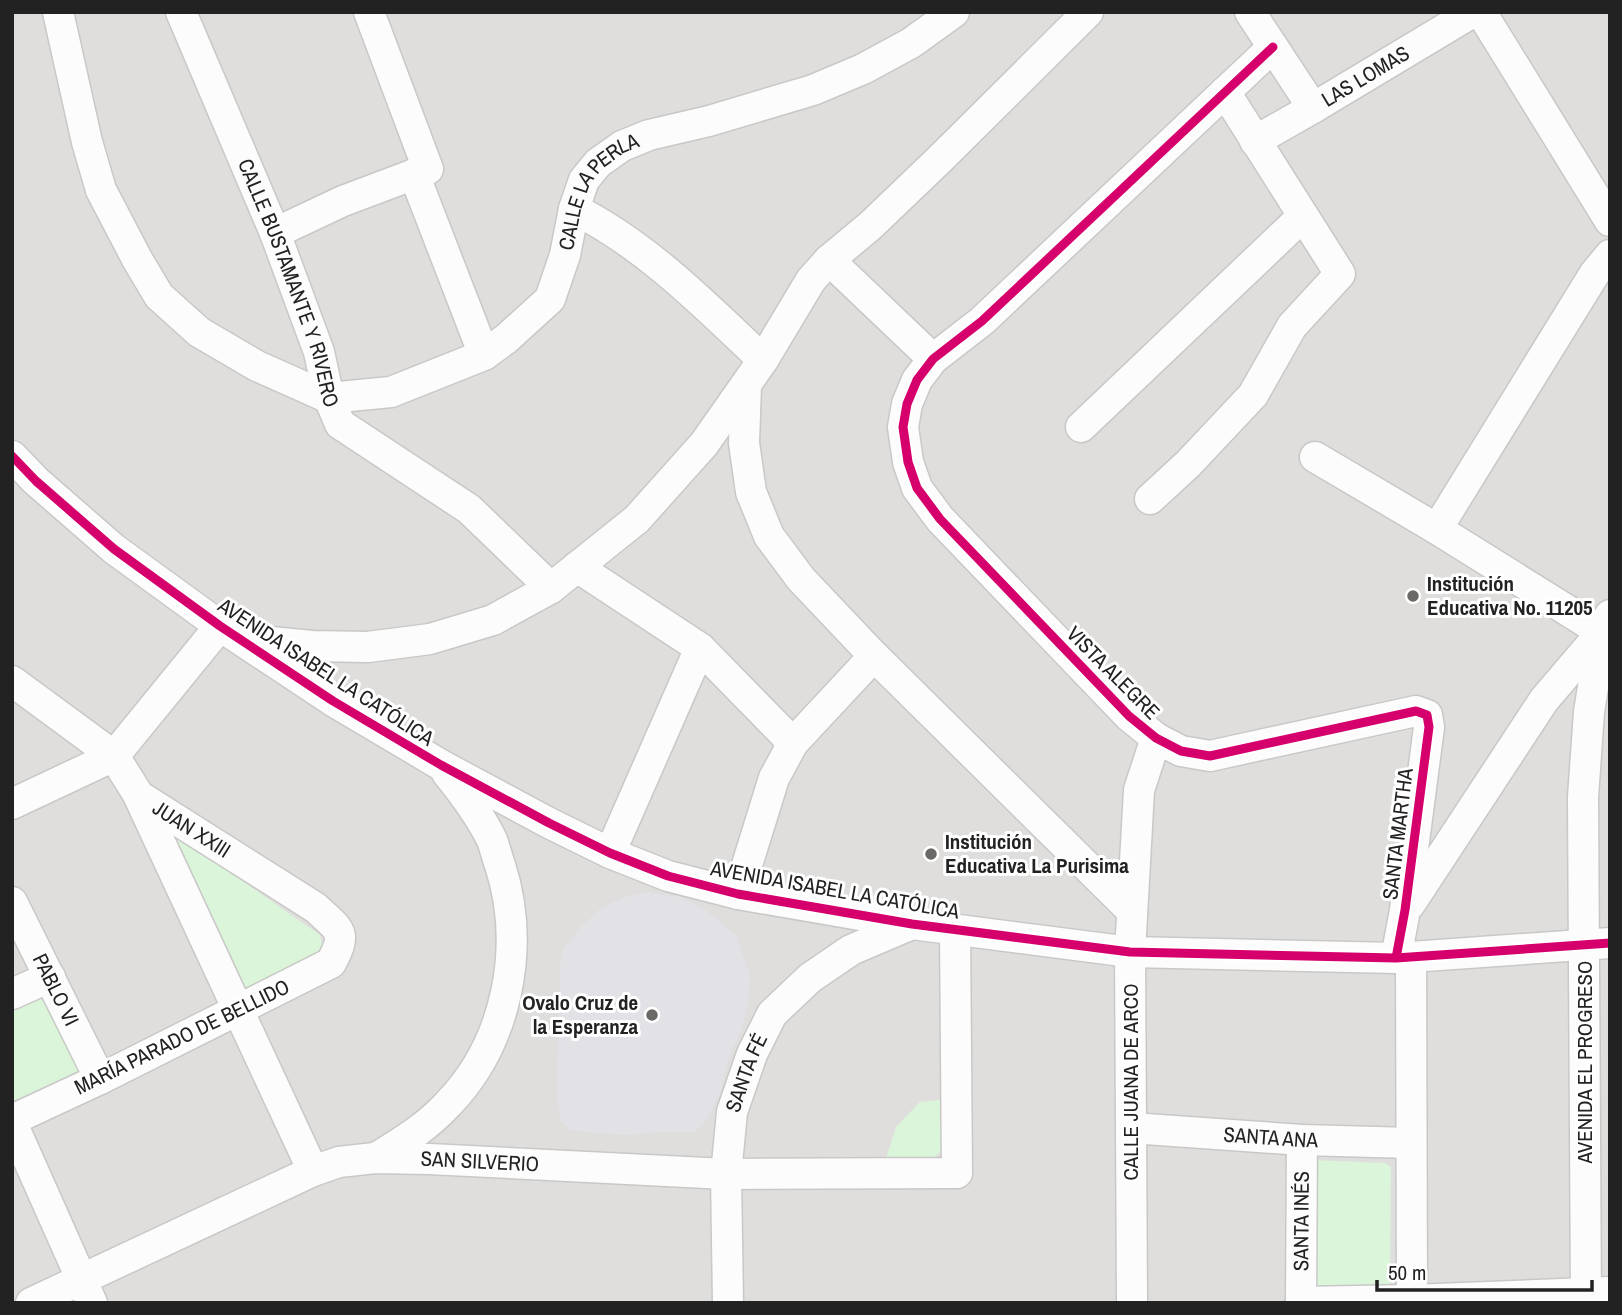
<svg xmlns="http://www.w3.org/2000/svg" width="1622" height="1315" font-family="'Archivo Narrow',sans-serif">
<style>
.residential{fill:#dfdedc}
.park{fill:#daf5da}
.plaza{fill:#e2e1e5}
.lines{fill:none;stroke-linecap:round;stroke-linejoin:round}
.minor-casing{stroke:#c9c8c7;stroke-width:33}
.minor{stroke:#fdfcfc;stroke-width:30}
.cycleway-casing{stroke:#fff;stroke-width:13}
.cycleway{stroke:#d6006c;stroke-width:9}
.poi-dot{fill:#6a6968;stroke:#fff;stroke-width:2.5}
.labels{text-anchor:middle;stroke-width:6;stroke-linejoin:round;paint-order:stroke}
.street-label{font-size:21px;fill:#222;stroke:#fff}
.poi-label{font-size:21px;font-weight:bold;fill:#222;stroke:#fff;text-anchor:start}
</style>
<rect width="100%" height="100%" fill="#f0eeeb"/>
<path class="residential" d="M12,12H1610V1303H12Z"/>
<path class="park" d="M172,832L320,935L323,949L322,955L248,995L168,837Z
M49,994L86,1075L17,1106L12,1095V1011Z
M947,1099L944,1148L933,1159L883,1167L896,1127L920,1102Z
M1312,1160L1385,1163L1391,1167L1390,1292L1312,1295Z"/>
<path class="plaza" d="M648,892L680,897L706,910L736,935L750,975L748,1003L742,1028L729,1058L720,1093L707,1120L695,1132H657L630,1135L594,1133L571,1130L561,1122L557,1097L560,965L563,950L580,928L601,908L625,897Z"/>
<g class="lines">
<g class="minor-casing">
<g id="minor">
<path id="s1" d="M58,12L87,142L101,190L137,259L159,296L199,332L257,366L329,398L391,392L484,355L506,339L550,299L565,255L574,209L584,180L598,163L622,146L649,135L709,121L813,90L863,69L911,43L954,12"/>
<path id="s2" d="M181,12L275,233L319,352L329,398L340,424L469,509L551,588"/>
<path d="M1250,12L1313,108"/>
<path d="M1481,12L1610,221"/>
<path d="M1273,47L982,321L933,359L917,380L907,404L903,427L908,462L917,488L940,519L1129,716L1156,738L1181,751L1210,756L1416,711L1427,715L1429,727L1405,910L1396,958"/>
<path id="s3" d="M1255,141L1313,108L1473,12"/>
<path d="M414,174L484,355"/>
<path d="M574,209C647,246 704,304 763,360"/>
<path d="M275,233L343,201L428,169L369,12"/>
<path d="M829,260L933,359"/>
<path d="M746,385L744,443L751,492L769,536L801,579L874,656L1132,911"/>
<path d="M1081,427L1303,216"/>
<path d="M12,456L36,481L114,549L220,626L333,701L441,765L549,823L610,853L668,876L738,894L912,924L1130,952L1396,958L1610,943"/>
<path d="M1315,457L1437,529L1602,632L1544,700L1410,904"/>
<path d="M1150,499L1188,464L1253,395L1292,326L1340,274L1225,92"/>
<path d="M1437,529L1595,273L1610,255"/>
<path d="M577,567L700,648L793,743"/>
<path d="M242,639L312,646L368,647L430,639L493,620L551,588L637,519L704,444L763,360L811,280L829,260L870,226L940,159L1088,12"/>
<path id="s4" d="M12,681L114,756L139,796L316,908C340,931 348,931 331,963L100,1079L12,1120"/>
<path d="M139,797L313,1171"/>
<path d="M12,804L114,756L220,626"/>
<path d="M610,853L700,648"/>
<path d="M738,894L774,778L793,743L874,656"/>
<path id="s5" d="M12,902L100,1079"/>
<path d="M1411,958L1412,1300"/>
<path d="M12,994L50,977"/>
<path d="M12,1123L92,1303"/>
<path id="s6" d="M1131,1128L1302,1140L1411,1143"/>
<path d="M376,1158C402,1142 427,1127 448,1104C508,1042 526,946 500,865C497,857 495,848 492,840C480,815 464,794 447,773"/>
<path d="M1301,1302L1412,1300L1610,1292"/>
<path id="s7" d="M31,1303L313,1171L339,1162L375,1158L429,1159L726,1174L957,1173L955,930"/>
<path id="s8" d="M728,1303L726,1174L732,1112L752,1054L772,1014L810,978L851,950L912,924"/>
<path d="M1132,1303L1130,952L1139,790L1156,738"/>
<path id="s9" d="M1301,1303L1302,1140"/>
<path d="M1586,1303L1583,797L1589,712L1602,632L1610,615"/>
</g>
</g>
<use href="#minor" class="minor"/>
<g class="cycleway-casing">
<path id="cycleway" d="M1273,47L982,321L933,359L917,380L907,404L903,427L908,462L917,488L940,519L1129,716L1156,738L1181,751L1210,756L1416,711L1427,715L1429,727L1405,910L1396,958
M12,456L36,481L114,549L220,626L333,701L441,765L549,823L610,853L668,876L738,894L912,924L1130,952L1396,958L1610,943"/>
</g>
<use href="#cycleway" class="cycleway"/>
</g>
<g class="poi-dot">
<circle cx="1413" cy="596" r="7"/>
<circle cx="931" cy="854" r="7"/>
<circle cx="652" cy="1015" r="7"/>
</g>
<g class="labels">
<g class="street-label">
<text dy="7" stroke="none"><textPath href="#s3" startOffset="128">LAS LOMAS</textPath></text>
<text dy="7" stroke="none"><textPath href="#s1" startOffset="875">CALLE LA PERLA</textPath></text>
<text dy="7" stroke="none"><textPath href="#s2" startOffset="292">CALLE BUSTAMANTE Y RIVERO</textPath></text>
<text transform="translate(326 672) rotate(33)" y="7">AVENIDA ISABEL LA CATÓLICA</text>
<text transform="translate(1113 673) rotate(45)" y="7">VISTA ALEGRE</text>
<text dy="7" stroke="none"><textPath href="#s4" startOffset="236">JUAN XXIII</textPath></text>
<text transform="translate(1398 834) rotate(-83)" y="7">SANTA MARTHA</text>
<text transform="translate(835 890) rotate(10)" y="7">AVENIDA ISABEL LA CATÓLICA</text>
<text dy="7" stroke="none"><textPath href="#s5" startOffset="98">PABLO VI</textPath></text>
<text transform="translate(182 1037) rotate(-26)" y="7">MARÍA PARADO DE BELLIDO</text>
<text transform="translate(1585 1062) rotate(-90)" y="7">AVENIDA EL PROGRESO</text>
<text dy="7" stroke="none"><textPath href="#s8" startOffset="233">SANTA FÉ</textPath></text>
<text transform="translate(1131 1082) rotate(-90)" y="7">CALLE JUANA DE ARCO</text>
<text dy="7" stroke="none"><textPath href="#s6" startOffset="140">SANTA ANA</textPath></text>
<text dy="7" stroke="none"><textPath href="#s7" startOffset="480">SAN SILVERIO</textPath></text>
<text dy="7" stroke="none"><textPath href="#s9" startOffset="82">SANTA INÉS</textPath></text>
</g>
<g class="poi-label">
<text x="1427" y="591">Institución<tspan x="1427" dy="24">Educativa No. 11205</tspan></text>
<text x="945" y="849">Institución<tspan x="945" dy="24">Educativa La Purisima</tspan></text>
<text x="638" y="1010" text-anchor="end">Ovalo Cruz de<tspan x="638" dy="24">la Esperanza</tspan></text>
</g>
</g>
<rect width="1622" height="1315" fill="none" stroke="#222222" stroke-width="28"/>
<path d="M1377 1280v10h215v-10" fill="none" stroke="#222222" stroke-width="3.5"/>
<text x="1388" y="1280" font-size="21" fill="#222222" stroke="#ffffff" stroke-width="5" paint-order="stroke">50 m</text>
</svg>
